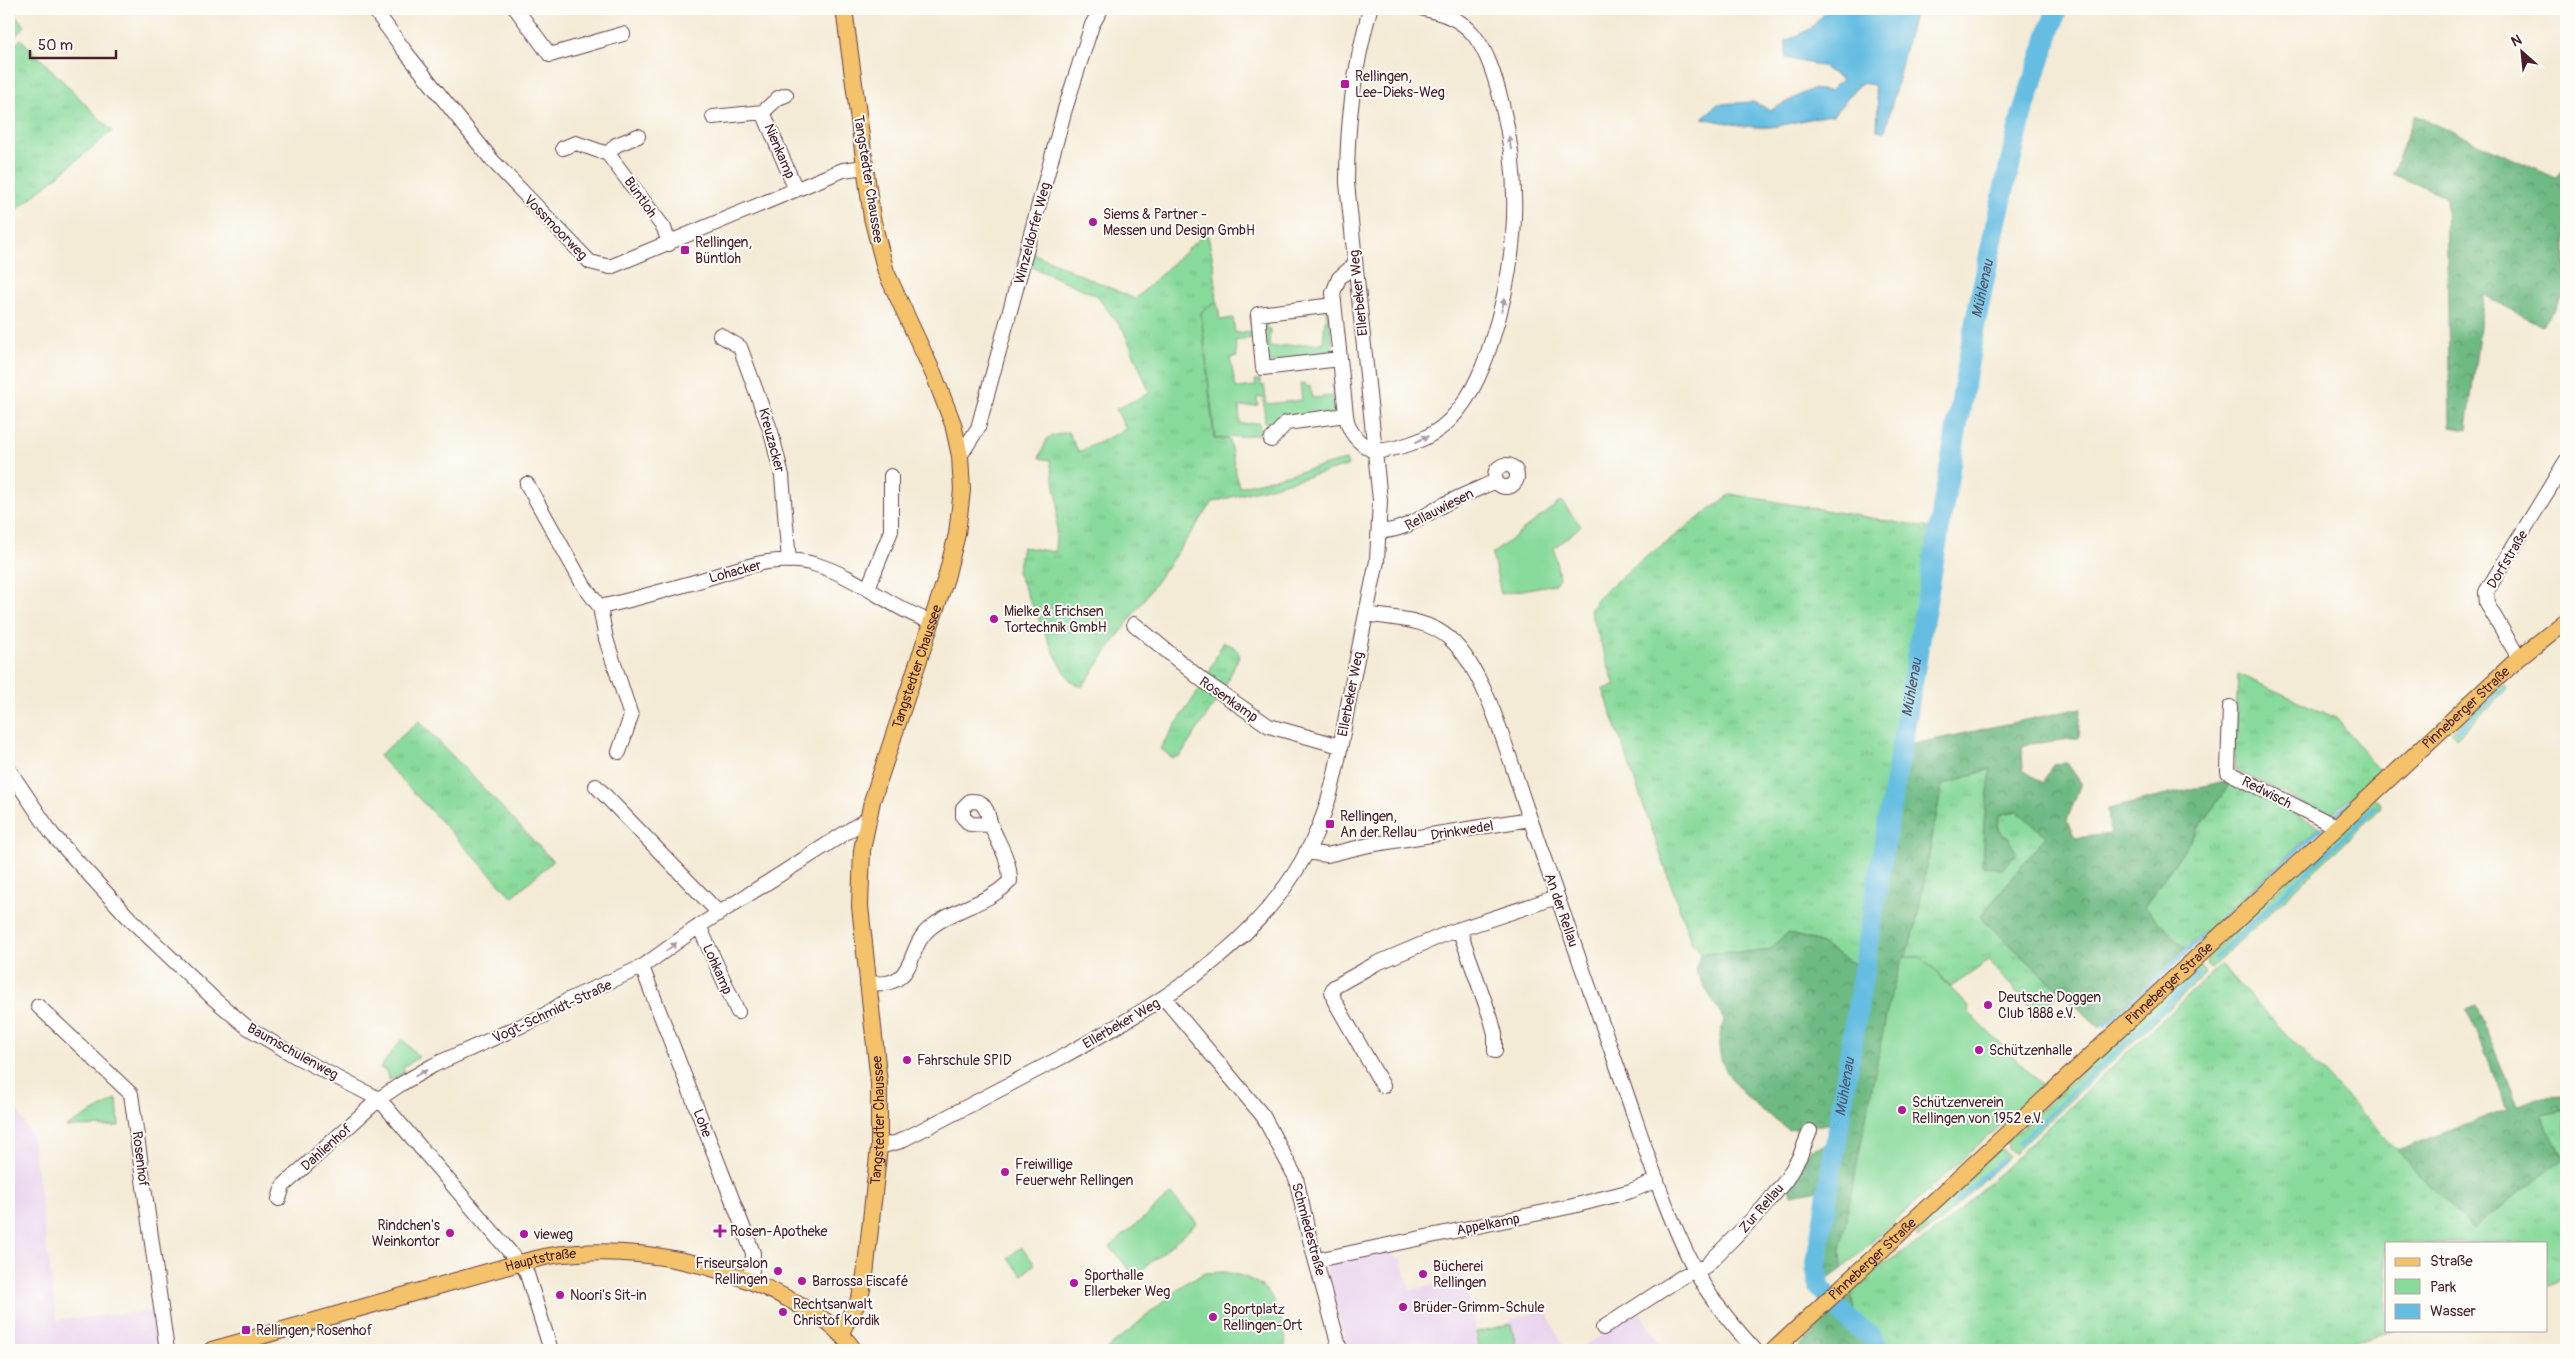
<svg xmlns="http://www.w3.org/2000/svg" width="2575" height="1359" font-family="Pangolin,sans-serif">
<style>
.built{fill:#e9d2ee}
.grass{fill:url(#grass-tufts);stroke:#697c63}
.forest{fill:url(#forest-crowns);stroke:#5c6c57}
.green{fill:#88da9b;stroke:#697c63}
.water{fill:#65bde2;stroke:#586e86}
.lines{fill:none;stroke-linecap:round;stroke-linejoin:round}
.stream{stroke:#65bde2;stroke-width:4}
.river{stroke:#65bde2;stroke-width:21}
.minor-casing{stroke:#643e45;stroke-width:16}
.major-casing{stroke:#643e45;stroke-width:18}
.minor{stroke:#fff;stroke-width:14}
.major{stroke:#f3c26a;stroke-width:16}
.oneway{fill:#ae9aa0}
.poi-dot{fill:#b5179e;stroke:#fdfcf7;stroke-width:2}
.labels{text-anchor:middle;stroke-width:4;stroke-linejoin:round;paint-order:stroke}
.poi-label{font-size:14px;fill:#4a1f2b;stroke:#fdfcf7;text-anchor:start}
.street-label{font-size:14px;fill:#4a1f2b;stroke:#fdfcf7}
.water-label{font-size:15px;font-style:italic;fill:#53566b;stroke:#fdfcf7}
</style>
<defs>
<pattern id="grass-tufts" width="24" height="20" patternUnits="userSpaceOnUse" patternTransform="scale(1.25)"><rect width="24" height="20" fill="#88da9b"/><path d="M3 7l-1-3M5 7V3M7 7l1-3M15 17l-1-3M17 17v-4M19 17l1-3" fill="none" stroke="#77bb86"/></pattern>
<pattern id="forest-crowns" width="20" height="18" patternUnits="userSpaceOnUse" patternTransform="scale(1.25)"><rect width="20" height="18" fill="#6eba83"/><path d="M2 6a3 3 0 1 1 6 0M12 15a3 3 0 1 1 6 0" fill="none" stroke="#5c976b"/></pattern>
</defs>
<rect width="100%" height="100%" fill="#fdfcf7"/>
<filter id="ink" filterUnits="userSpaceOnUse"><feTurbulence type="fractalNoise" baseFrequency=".02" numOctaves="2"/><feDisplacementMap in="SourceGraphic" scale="10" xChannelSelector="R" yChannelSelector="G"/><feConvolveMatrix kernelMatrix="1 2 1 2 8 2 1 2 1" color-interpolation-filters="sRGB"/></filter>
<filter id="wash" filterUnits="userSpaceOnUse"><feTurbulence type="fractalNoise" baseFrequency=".0096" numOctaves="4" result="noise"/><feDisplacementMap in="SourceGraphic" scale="20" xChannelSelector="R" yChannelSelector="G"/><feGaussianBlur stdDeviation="1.12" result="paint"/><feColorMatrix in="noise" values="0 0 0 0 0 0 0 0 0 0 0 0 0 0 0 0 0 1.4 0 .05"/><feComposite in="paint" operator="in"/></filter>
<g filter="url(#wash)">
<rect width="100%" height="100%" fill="#f4ebd6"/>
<path class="built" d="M9,1097L32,1136L57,1320L153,1311L159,1350H9Z
M1390,1252L1397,1259H1402L1410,1290L1442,1283L1444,1275L1461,1271L1476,1332L1511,1324L1510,1320L1545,1309L1565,1350H1348L1325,1265Z
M1639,1312L1664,1350H1573L1595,1339Z"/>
<path class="grass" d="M9,9L25,26L9,43Z
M21,39L112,131L9,216V50Z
M1207,231L1214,266L1217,302L1201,312L1214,439H1229L1239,487L1346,460L1348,466L1213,502L1082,687L1070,680L1056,657L1017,572L1022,547L1055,552L1058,502L1050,460L1039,458L1048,437L1068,432L1079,452L1126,429L1116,409L1150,393L1124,331L1096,295L1027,265L1030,252L1135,299Z
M1731,494L1935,529L1858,966L1814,940L1768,951L1701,953L1691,942L1603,689L1615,686L1590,611L1597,598L1634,566Z
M1223,642L1234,647L1240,654L1225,686L1208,674Z
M2238,674L2336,718L2381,772L2329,816L2234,769Z
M2504,684L2508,689L2456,738L2451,732L2499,685Z
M1201,687L1218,699L1180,756L1172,758L1160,748Z
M419,721L553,861L512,897L379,756Z
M1991,769L1983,865L2010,839L1998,831V815L2017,811L2047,836L1981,917L2060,991L2037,1015L1989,961L1951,987L1921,957H1903L1915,929L1942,785Z
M2233,779L2320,827L2185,949L2144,907Z
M2375,799L2379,802L2381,808L2211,968L2206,965L2208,955Z
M2197,965L2201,966L2206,973L2014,1153L2008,1148L2007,1141Z
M2220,965L2473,1229L2541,1115L2566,1110V1277L2546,1285V1243H2386V1330H2395L2325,1350H1885L1872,1329L1854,1313L1851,1293L1876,1269L1942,1227Z
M1999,1149L2004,1150L2009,1156L1937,1225L1917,1237L1918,1224Z"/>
<path class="forest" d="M2415,115L2556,178L2566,167V293L2542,326L2484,295L2467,430L2450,427L2446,196L2392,174Z
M2081,708L2079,738L2022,745L2023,770L2043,783L2053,764L2067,763L2081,783L2067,820L2075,838L2110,834L2108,809L2233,779L2144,907L2185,949L2100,1028L1980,917L2046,836L2017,811L1999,815L1998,831L2010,839L2016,853L2002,869L1982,865L1984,821L1991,769L1942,785L1915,929L1889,1002L1841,1245L1842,1269L1810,1292L1807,1263L1820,1190L1791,1195L1788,1183L1811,1149L1828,1144L1833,1123L1789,1130C1762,1110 1722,1084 1719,1047C1718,1039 1722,1028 1724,1020L1695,970L1701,953L1768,951L1787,933L1814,940L1858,966L1868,968L1905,746Z
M2476,1005L2517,1105L2537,1097L2566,1096V1110L2541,1115L2563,1158L2473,1229L2397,1151L2507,1109L2467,1009Z
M1851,1293L1854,1313L1872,1329L1885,1350H1797Z"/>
<path class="green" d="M1217,302L1220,320L1233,318L1235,333L1252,331L1250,316H1255L1257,337L1235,341L1237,357L1230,358L1236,388L1256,386L1255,380H1260L1261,386L1264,385L1267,404L1302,400L1300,384L1305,383L1306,387L1310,386L1312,398L1333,396L1332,384L1339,383L1341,408L1336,414L1265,423L1263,397H1257L1258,405L1239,407L1240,424L1259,423L1261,434L1215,439L1201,312Z
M1326,309L1330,312L1333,356L1266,363L1262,319L1267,317L1266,329L1270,330L1269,347L1323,343L1325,320H1327Z
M1561,501L1581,526L1554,548L1559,578L1555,584L1501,594L1492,554Z
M1903,957H1921L1969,1007L1968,1012L2043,1086L1842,1269L1841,1245L1889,1002Z
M402,1039L419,1057L403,1067L405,1072L389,1080L386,1071L380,1068Z
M117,1099L119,1126L66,1127Z
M1171,1194L1197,1223L1135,1276L1110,1247Z
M1021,1247L1035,1264L1022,1275L1008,1258Z
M1224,1272C1258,1278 1273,1289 1282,1323C1285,1331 1287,1342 1284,1350H1106L1188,1281L1206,1273Z
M1511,1324L1517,1350H1480L1476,1332Z"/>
<path class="water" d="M1829,9H1915L1885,132L1877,130L1878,104L1874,85L1861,83L1833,115C1812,117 1792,124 1771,127C1749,129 1724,122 1702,118L1718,104L1753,102L1771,110L1812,89L1830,91L1842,79L1821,66L1786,58V41L1810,29Z"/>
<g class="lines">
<path class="stream" d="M2457,731L2502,689
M2331,820L2375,780
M2215,958L2375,808
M2105,1026L2322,828
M2019,1143L2199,974
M1955,1203L2003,1159
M1843,1313L1848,1307"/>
<path class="river" id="s1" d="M1879,1350L1869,1335L1850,1321L1820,1288L1816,1269L1818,1252L1884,846L1974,329L1996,223L2022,114L2057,9"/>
</g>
</g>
<g filter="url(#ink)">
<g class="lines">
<g class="minor-casing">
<path id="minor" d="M374,9L404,50L491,159L590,262L610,267L843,170L865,167
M516,9L550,55L623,34
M786,95L778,98L763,112L796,190
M713,117L763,112
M563,148L576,143L608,154L664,228L669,244
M608,154L616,145L638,136
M1354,265L1339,278L1333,293L1346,415C1348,433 1359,444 1375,452C1398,448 1422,443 1442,427C1466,408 1482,373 1491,343C1517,264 1522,181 1501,100C1495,78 1488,52 1473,34C1461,19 1442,13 1424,9
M1334,305L1258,314L1263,368L1340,359
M720,335L740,347L771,432L782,476L789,561
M1271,440L1286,423L1346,415
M960,456L978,428L1065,109L1092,25L1101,9
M1495 476a11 11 0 1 1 22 0a11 11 0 1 1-22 0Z
M527,484L584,586L600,607C633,600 666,590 698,581C736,570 778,552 817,565C859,578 891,608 932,622
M1380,531C1402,532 1424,516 1443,505C1460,496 1478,489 1496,481
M868,588L891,531V476
M600,607L606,639L631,716L619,752
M1366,614C1394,619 1426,618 1449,638C1487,671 1509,759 1526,807C1556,893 1586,980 1617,1066C1641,1134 1662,1206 1695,1270C1710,1299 1733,1326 1755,1350
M1134,624L1202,680L1269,726L1340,746
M2519,658L2487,604L2486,592L2566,461
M2230,707L2228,772L2337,827
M9,770L52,834L129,918L214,999L247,1027L295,1056L379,1099L526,1271L551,1350
M596,786L719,913
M1306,852L1327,855L1369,845L1530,819
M699,926L738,1012
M1459,929L1491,1019L1495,1034V1051
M642,967L753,1253L752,1270L746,1278
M867,983C920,989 904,949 930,928C954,908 989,904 1010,881C1010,859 999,845 991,825C988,817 988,809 981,803C978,801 974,801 970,801L963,808V817L970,824L991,825
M1165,999L1263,1116L1296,1178L1309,1236L1340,1350
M38,1006L131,1094L167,1350
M1383,1086L1334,1000L1332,991L1334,987L1375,964L1448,933L1557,897
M879,1147L898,1142C952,1115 1006,1086 1060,1058C1166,1000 1279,936 1323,816C1336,780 1341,742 1348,705C1357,657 1367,609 1377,561L1380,500L1347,183C1347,120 1354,69 1370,9
M279,1199L283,1186L379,1099L401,1084L434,1065L543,1016L568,1000L642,967L699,926L867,819
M1317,1260L1573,1206L1631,1191L1657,1180
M1603,1328L1685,1275L1706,1266L1763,1208L1786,1180L1800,1156L1810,1131"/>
</g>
<g class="major-casing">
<g id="major">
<path id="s2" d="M841,1332L860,1298L865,1275L879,1147V1083L860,906L862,850L872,801L946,578L957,534L962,490L960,456L953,424L934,375L886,272L872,218L844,9"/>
<path id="s3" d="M212,1350L519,1263C533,1260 549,1255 564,1254C642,1247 724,1263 792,1301C819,1316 836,1325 854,1350"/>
<path id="s4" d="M1774,1350L2519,658L2566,621"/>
</g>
</g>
<use href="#minor" class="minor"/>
<use href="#major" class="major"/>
</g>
<defs><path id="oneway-solid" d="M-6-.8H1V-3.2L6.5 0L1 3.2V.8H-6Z" transform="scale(1.25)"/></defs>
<g class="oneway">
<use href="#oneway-solid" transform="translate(1510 143) rotate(-99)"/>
<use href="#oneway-solid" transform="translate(1503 305) rotate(-76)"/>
<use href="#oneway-solid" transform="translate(1422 439) rotate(-26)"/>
<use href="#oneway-solid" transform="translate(671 947) rotate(-37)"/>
<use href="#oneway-solid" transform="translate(421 1073) rotate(-29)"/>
</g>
</g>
<g class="poi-dot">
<rect x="1340" y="79" width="10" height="10" rx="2.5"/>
<circle cx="1093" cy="222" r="5"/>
<rect x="680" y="245" width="10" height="10" rx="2.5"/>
<circle cx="994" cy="619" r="5"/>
<rect x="1325" y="819" width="10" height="10" rx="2.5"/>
<circle cx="1988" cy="1005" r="5"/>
<circle cx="1979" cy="1050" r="5"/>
<circle cx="907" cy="1060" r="5"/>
<circle cx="1902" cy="1110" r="5"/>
<circle cx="1005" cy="1172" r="5"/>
<path d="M717.5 1223.5h5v5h5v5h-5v5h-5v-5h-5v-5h5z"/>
<circle cx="450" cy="1233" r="5"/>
<circle cx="524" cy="1234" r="5"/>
<circle cx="778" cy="1271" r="5"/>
<circle cx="1423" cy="1274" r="5"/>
<circle cx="802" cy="1281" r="5"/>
<circle cx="1074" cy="1283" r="5"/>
<circle cx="560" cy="1295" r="5"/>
<circle cx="1403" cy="1307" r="5"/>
<circle cx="783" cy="1312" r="5"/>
<circle cx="1213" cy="1317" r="5"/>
<rect x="241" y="1325" width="10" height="10" rx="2.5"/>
</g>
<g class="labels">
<g class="poi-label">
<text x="1355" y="81">Rellingen,<tspan x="1355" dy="16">Lee-Dieks-Weg</tspan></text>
<text x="1103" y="219">Siems &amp; Partner -<tspan x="1103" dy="16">Messen und Design GmbH</tspan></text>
<text x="695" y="247">Rellingen,<tspan x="695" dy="16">Büntloh</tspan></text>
<text x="1004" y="616">Mielke &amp; Erichsen<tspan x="1004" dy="16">Tortechnik GmbH</tspan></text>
<text x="1340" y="821">Rellingen,<tspan x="1340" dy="16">An der Rellau</tspan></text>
<text x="1998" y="1002">Deutsche Doggen<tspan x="1998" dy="16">Club 1888 e.V.</tspan></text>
<text x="1989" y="1055">Schützenhalle</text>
<text x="917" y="1065">Fahrschule SPID</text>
<text x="1912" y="1107">Schützenverein<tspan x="1912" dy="16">Rellingen von 1952 e.V.</tspan></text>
<text x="1015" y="1169">Freiwillige<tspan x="1015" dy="16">Feuerwehr Rellingen</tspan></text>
<text x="440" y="1230" text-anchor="end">Rindchen's<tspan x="440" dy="16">Weinkontor</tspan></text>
<text x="730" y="1236">Rosen-Apotheke</text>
<text x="534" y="1239">vieweg</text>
<text x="768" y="1268" text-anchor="end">Friseursalon<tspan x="768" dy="16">Rellingen</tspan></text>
<text x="1433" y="1271">Bücherei<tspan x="1433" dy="16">Rellingen</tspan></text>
<text x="1084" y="1280">Sporthalle<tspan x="1084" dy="16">Ellerbeker Weg</tspan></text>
<text x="812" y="1286">Barrossa Eiscafé</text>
<text x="570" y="1300">Noori's Sit-in</text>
<text x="793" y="1309">Rechtsanwalt<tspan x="793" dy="16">Christof Kordik</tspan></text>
<text x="1413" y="1312">Brüder-Grimm-Schule</text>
<text x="1223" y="1314">Sportplatz<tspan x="1223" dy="16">Rellingen-Ort</tspan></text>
<text x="256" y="1335">Rellingen, Rosenhof</text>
</g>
<g class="street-label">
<text transform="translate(780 151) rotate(67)" y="5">Nienkamp</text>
<text transform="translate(869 179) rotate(81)" y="5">Tangstedter Chaussee</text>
<text transform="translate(641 197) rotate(55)" y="5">Büntloh</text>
<text transform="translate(556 227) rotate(46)" y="5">Vossmoorweg</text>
<text transform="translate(1032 233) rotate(-75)" y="5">Winzeldorfer Weg</text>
<text transform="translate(1358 293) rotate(-96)" y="5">Ellerbeker Weg</text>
<text transform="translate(772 440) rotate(75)" y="5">Kreuzacker</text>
<text transform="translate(1439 509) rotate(-27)" y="5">Rellauwiesen</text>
<text transform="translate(2507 559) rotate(-59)" y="5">Dorfstraße</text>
<text transform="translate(735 571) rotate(-15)" y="5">Lohacker</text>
<text dy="5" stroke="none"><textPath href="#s2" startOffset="681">Tangstedter Chaussee</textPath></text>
<text transform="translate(1350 694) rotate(-79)" y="5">Ellerbeker Weg</text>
<text transform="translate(1229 699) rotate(35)" y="5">Rosenkamp</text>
<text dy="5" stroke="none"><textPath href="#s4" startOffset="944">Pinneberger Straße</textPath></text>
<text transform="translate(2267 792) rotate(27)" y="5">Redwisch</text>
<text transform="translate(1462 830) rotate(-9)" y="5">Drinkwedel</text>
<text transform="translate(1562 910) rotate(71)" y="5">An der Rellau</text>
<text transform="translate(718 969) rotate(66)" y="5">Lohkamp</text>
<text dy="5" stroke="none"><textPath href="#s4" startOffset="539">Pinneberger Straße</textPath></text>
<text transform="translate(552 1011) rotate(-25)" y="5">Vogt-Schmidt-Straße</text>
<text transform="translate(1121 1023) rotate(-30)" y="5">Ellerbeker Weg</text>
<text transform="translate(293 1051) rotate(29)" y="5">Baumschulenweg</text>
<text dy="5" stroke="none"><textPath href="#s2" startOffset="218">Tangstedter Chaussee</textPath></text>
<text transform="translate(703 1123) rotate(69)" y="5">Lohe</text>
<text transform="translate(326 1147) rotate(-42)" y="5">Dahlienhof</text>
<text transform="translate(141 1159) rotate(83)" y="5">Rosenhof</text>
<text transform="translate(1761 1208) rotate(-49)" y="5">Zur Rellau</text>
<text transform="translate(1488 1224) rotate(-11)" y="5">Appelkamp</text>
<text transform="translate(1309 1229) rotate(75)" y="5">Schmiedestraße</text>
<text dy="5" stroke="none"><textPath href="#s4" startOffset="134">Pinneberger Straße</textPath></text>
<text dy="5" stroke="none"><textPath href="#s3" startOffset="341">Hauptstraße</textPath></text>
</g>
<g class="water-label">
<text dy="5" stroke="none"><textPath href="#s1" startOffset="1100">Mühlenau</textPath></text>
<text dy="5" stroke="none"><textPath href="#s1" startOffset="695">Mühlenau</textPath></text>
<text dy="5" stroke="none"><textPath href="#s1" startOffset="290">Mühlenau</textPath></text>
</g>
</g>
<rect width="2575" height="1359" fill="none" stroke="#fdfcf7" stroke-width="30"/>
<rect x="2385" y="1242" width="162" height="90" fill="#fdfcf7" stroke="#b5a4a5"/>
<rect x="2395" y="1258" width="25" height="8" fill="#f3c26a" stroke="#b5a4a5"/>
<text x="2430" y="1266" font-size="15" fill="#4a1f2b">Straße</text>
<rect x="2395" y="1279" width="25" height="15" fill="#88da9b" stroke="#b5a4a5"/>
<text x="2430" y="1292" font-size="15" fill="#4a1f2b">Park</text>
<rect x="2395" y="1304" width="25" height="15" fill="#65bde2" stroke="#b5a4a5"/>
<text x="2430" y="1316" font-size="15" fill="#4a1f2b">Wasser</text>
<g transform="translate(2522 52) rotate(333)" stroke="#fdfcf7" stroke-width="4" paint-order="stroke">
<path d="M0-4L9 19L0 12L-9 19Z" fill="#4a1f2b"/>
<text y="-8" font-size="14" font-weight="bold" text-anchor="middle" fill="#4a1f2b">N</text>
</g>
<path d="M30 50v8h86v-8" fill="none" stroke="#4a1f2b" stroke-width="2.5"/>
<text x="38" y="50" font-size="15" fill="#4a1f2b" stroke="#fdfcf7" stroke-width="4" paint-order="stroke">50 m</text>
</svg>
